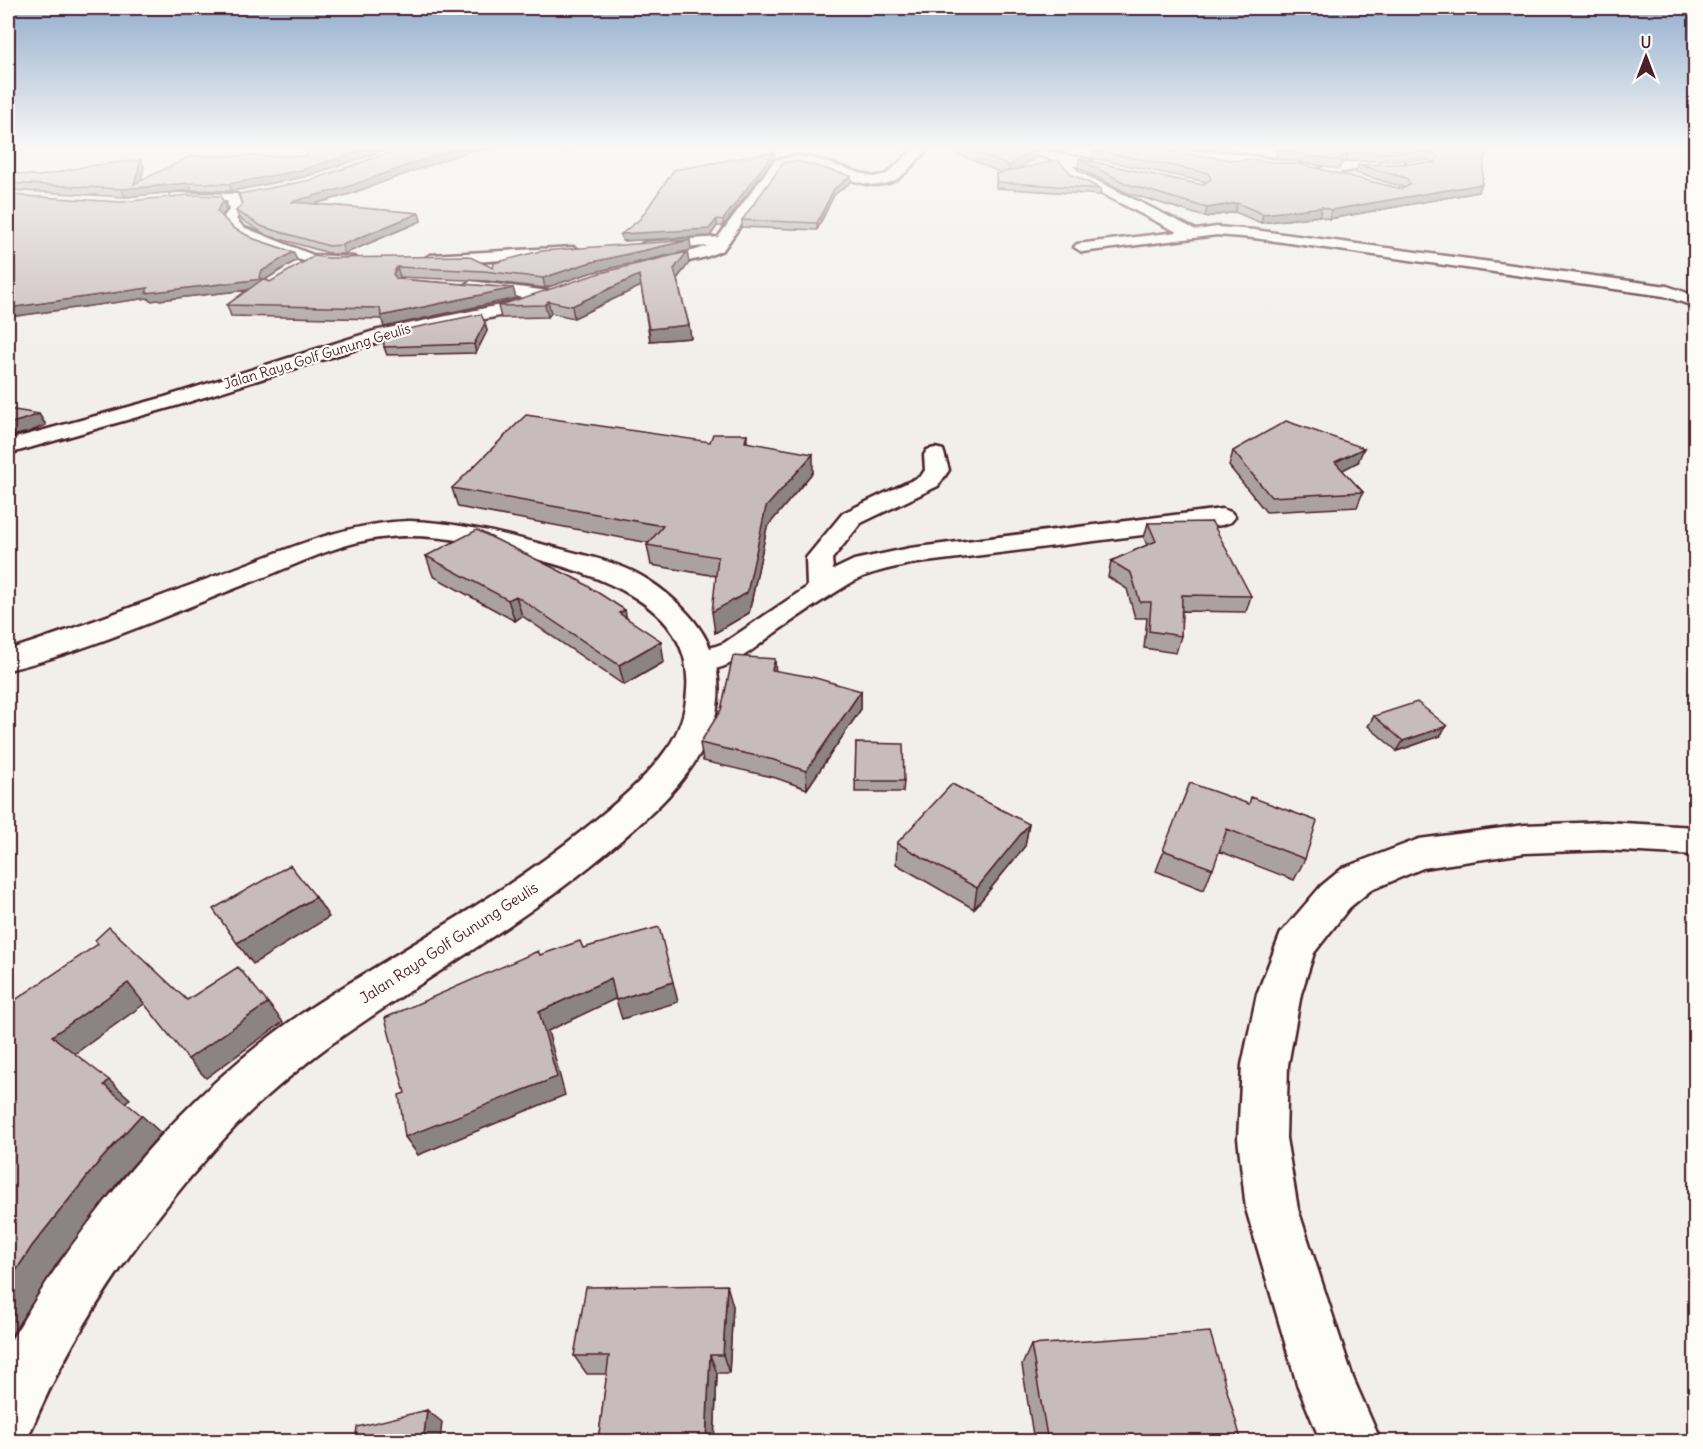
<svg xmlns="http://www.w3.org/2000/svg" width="1703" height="1449" font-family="Delius,sans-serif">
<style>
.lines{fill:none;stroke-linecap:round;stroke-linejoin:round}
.minor-casing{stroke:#4a1f2b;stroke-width:5}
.major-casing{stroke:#4a1f2b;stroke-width:5}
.minor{fill:#fdfcf7;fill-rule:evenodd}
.major{fill:#fdfcf7;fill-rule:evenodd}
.wall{fill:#aca1a1;stroke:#4a1f2b;stroke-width:1.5}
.shaded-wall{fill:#8c8383;stroke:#4a1f2b;stroke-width:1.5}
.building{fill:#c8bbbb;stroke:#4a1f2b;stroke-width:1.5}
.labels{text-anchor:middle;stroke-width:4.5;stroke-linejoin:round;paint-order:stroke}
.far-street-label{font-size:14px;fill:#4a1f2b;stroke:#fdfcf7}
.street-label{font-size:15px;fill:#4a1f2b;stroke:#fdfcf7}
</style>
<rect width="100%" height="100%" fill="#f2efeb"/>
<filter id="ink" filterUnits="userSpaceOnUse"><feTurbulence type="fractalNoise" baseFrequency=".0167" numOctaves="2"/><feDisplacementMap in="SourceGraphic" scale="12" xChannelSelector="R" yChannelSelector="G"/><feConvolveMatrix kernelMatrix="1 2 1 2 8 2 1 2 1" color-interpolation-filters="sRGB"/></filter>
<g filter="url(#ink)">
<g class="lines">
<g class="minor-casing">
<path id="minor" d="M1017,149H1038L1092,160V166H1073L1079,172L1196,230L1217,227L1254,230L1667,286L1696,296V307L1664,296L1254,238L1217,235L1082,252L1074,247L1077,244L1177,232L1071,178L1059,165L1061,162Z
M1127,149L1225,152L1298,163L1304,167L1298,171L1225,160L1133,152Z
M1402,161L1408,165L1406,168L1354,170L1321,176L1315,172C1330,159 1381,162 1402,161Z
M176,193L237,194L243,210L236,219L243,227L313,255L354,257L362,262C346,281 252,246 234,233C229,230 225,224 222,219L229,210L227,201L171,200V194Z
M722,237L727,238L729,241L727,244L645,252L637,247L645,242Z
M573,247L578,249L581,252L578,255L430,265L422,260L430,255Z
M471,281L549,291L558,296L549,301L465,290L463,286Z
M935,448L943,450L949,470L938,486L861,523L832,559L833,570L854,560L910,548L1222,509L1231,512L1235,517L1231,522L1222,525L910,564C889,569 868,572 849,584C824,599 800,615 776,632C752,649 724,677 691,669L687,662L691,655L724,643L807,587L806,558L843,513L921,476L925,470L924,455L927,450Z
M1604,822L1696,827V855L1604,850L1525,853L1423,868L1371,890L1349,908L1314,953L1301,994L1288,1065L1286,1138L1298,1209L1353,1378L1381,1442H1321L1297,1384L1246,1209L1238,1138L1242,1065L1257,994L1281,933L1321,886L1343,868L1419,839L1525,825Z"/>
</g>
<g class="major-casing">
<path id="major" d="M913,149H928C919,158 908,172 897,179C864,200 824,157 783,166L723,250L706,257L646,271L638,266L640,263L696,250L713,244L775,160L795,156L809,157L873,177L887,174Z
M542,293L551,298L548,302L504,315L385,340L179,405L8,454V440L165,397L374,331L500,305Z
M409,521C457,522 503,534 549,546C575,553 601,558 625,568C649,578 671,595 688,614C721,650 727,696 707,740C688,781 653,813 619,842C534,916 436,971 344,1035C312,1057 283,1082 255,1107C230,1130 209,1156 187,1181C122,1259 68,1341 29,1435L8,1442C8,1420 3,1368 8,1349C10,1339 20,1327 25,1317C47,1280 71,1245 98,1211C158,1133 228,1062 310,1008C403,948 501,897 587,827C615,804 645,780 666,750C679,733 686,711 687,690C694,602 592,574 526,556C479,543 429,531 380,538C341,543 304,561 267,576C182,608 96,649 8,670V650C81,627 153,599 226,572C286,550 344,523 409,521Z"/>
</g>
<use href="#minor" class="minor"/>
<use href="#major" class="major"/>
</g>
<path class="wall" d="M308,149H388L304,177L232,191L192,190L125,197L8,190V173L40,176L141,160L144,167L140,181L308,156Z
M400,149H500L469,151L347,195L314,204L419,213L421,221L344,254H332L266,235L239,218L236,211L311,180Z
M532,149H571L564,152Z
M948,149H1036V157L1017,169L1071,174L1101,189L1100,195L996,188V174L1001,173Z
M1488,149L1484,161L1482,184L1478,192L1329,219L1319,216L1261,223L1235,212L1205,217L1125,192L1078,167L1079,159L1202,185L1207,182L1092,158L1094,150L1402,189L1404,188L1403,187L1356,173L1358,165L1434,163L1428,160L1346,161L1341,164L1339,169L1276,158L1278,150Z
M774,152V158L723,226H717L710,236L622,241Z
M851,182L834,195L817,230L742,227V220Z
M226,210L222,216L233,228L254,239L293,252L297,260L266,279L270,282L329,258L493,268L690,240L691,250L590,273L545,288L487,281L400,277L398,279L513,288L516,298L384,327L382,319L231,316L227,305L247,290L150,301L148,298L9,317Z
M687,252L689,263L677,279L689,325L691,338L650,341L641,286L574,318L551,313L548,317L501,318L498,306Z
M485,323L487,331L476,353L387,355L384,347Z
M747,434V442L813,472L767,527L749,613L715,633L716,576L651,565L647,545L649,543L458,507L452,488L710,442Z
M1233,451L1358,462L1342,470L1363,492L1357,507L1266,512L1229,466Z
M1148,523L1251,596L1246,612L1182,611L1181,636L1176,653L1144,648L1147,618H1135L1127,589L1108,577L1111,561L1147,545L1144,538Z
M426,556L627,618L664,662L624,685L522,616L515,621L433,576Z
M861,691V709L807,789L776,778L703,761L700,743Z
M1374,716L1440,736L1397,751L1368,726Z
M856,743L904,781L903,792H855Z
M1190,783L1305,859L1294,880L1219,851L1204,890L1156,871Z
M1029,824L1025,846L974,909L896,864L897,843Z
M733,1306L729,1373H717L714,1442H598L607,1374H587L574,1356Z
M1031,1345L1242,1442H1034L1022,1365Z"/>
<path class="shaded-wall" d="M366,149H388L304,177L232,191L229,184Z
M454,149H469V151L347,195L294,209L291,202Z
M564,149H571L564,152Z
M1034,149H1036V157L1008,176L1009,166Z
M774,152V158L723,226V220Z
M1348,153L1346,161L1341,164V157Z
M141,160L144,167L139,188L189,183L192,190L125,197L122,189L134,184Z
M851,176V182L834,195L817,230V223L834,189Z
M1482,184L1478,192L1329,219L1331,210Z
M221,196L226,210L220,219L217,211Z
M1237,203L1235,212L1205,217L1207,208Z
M1322,207L1319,216L1261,223L1263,214Z
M419,213L421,221L344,254L342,245Z
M717,219V226L710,236L622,241L621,234Z
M690,240L691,250L590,273L545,288L543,278L588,263Z
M293,252L297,260L266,279L264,284L265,288L150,301L148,298L9,317L8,315V308L148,288L259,277L262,271Z
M687,252L689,263L675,281L674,269Z
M397,267L400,277L396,284L393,274Z
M639,275L641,286L574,318L572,306Z
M513,288L516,298L384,327L381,316Z
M548,301L551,313L548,317L545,305Z
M485,323L487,331L476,353L474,344Z
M689,325L691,338L650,341L649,329Z
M39,414L46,425L29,432L8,437V424Z
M1364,448L1358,462L1330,477L1335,462Z
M813,454V472L767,527L749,613L715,633L712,612L766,507Z
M516,596L522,616L515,621L508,600Z
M625,610L629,631L619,613Z
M661,641L664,662L624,685L619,665Z
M775,659L776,676L772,670Z
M861,691V709L807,789L806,771Z
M1447,726L1440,736L1397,751L1403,741Z
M1029,824L1025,846L974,909L977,888Z
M316,897L329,917L253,964L237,943Z
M611,978L617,998L548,1031L565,1095L418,1155L405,1137L539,1012Z
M673,982L678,1002L622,1019L616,1000Z
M128,983L147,1002L73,1055L52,1036Z
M268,1003L283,1022L206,1078L188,1059Z
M109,1080L130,1099L124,1103L104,1085Z
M141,1115L161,1133L119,1181L58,1262L11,1336L8,1348V1283L32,1246L97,1164Z
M727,1285L733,1306L729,1373L723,1355Z
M710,1355L717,1373L714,1442H706Z
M427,1410L442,1422L440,1442H423Z"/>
<path class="building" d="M308,149H366L302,170L229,184L189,183L122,189L8,183V173L40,176L88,166L141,160L134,184L191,156H308Z
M400,149H454L344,188L291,202L419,213L342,245L329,246L263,227L236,211L242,204L239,194L311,180Z
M969,149H1034L1009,166Z
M1097,149H1155L1239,161L1247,159L1303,165L1402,189L1411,184L1406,178L1358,165L1435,163L1438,156L1431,152L1348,153L1341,157L1342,161L1278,150L1488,149L1484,161L1482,184L1331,210L1322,207L1263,214L1237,203L1207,208L1127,184L1079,159L1202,185L1211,179L1208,173L1094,150Z
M774,152L723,220L717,219L709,229L621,234L640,219L674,170Z
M1058,160L1071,174L1101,189L997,182L996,174Z
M798,161L851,176L834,189L817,223L742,220L784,162Z
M8,195L121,202L189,195L221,196L223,202L217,211L233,228L254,239L293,252L262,271L259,277L262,279L146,293L148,288L8,308Z
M690,240L588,263L543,278L484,271L397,267L393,274L397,279L513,288L381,316L380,308L227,305L263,279L270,282L314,256L329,258L468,256L493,268L494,263L540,251Z
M687,252L674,269L689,325L649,329L639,275L572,306L548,301L545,305L498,306L600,273Z
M481,314L485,323L474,344L384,347L383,334Z
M8,409L39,414L22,420L8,424Z
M526,415L710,442L713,434H747L745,442L813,454L766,507L747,593L712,612L718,557L647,545L663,526L452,488Z
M1286,421L1364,448L1335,462L1363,492L1271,497L1233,451Z
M1212,522L1251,596L1182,595L1181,636L1149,631L1151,602H1140L1131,573L1111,561L1156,541L1148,523Z
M477,530L580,581L625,610L619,613L661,641L619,665L516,596L508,600L426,556Z
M733,656L775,659L772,670L812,677L861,691L806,771L774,760L700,743L721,710Z
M1417,702L1447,726L1403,741L1374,716Z
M856,743L903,744L904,781H855Z
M1190,783L1249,804L1251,797L1317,821L1305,859L1227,829L1213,869L1163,850Z
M952,784L1029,824L977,888L897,843Z
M290,865L316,897L237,943L213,909Z
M109,927L187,1000L238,967L268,1003L188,1059L128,983L52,1036L109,1080L104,1085L141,1115L97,1164L32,1246L8,1283V1005L98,944L95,940Z
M659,927L673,982L616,1000L611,978L539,1012L557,1077L405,1137L399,1095L405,1093L385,1018L538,951L540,955L580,941L583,948Z
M727,1285L723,1355H710L706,1442H598L609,1356H574L586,1287Z
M1210,1332L1242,1442H1048L1031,1345Z
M427,1410L423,1442H355L357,1427Z"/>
</g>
<linearGradient id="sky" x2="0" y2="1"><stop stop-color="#94aece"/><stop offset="0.42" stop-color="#f9f8f6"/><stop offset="1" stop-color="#f9f8f6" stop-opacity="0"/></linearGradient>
<rect width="1703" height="352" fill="url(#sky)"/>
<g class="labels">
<g class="far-street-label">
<text transform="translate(317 356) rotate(-17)" y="5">Jalan Raya Golf Gunung Geulis</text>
</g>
<g class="street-label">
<text transform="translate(449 943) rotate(-33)" y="5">Jalan Raya Golf Gunung Geulis</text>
</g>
</g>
<rect width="1703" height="1449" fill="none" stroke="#fdfcf7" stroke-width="30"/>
<rect x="15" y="15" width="1673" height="1419" fill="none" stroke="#4a1f2b" stroke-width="2" filter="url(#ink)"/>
<g transform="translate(1646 57)" stroke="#fdfcf7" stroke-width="4.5" paint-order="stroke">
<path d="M0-4.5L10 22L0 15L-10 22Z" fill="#4a1f2b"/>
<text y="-9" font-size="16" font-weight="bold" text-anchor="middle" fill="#4a1f2b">U</text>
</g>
</svg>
